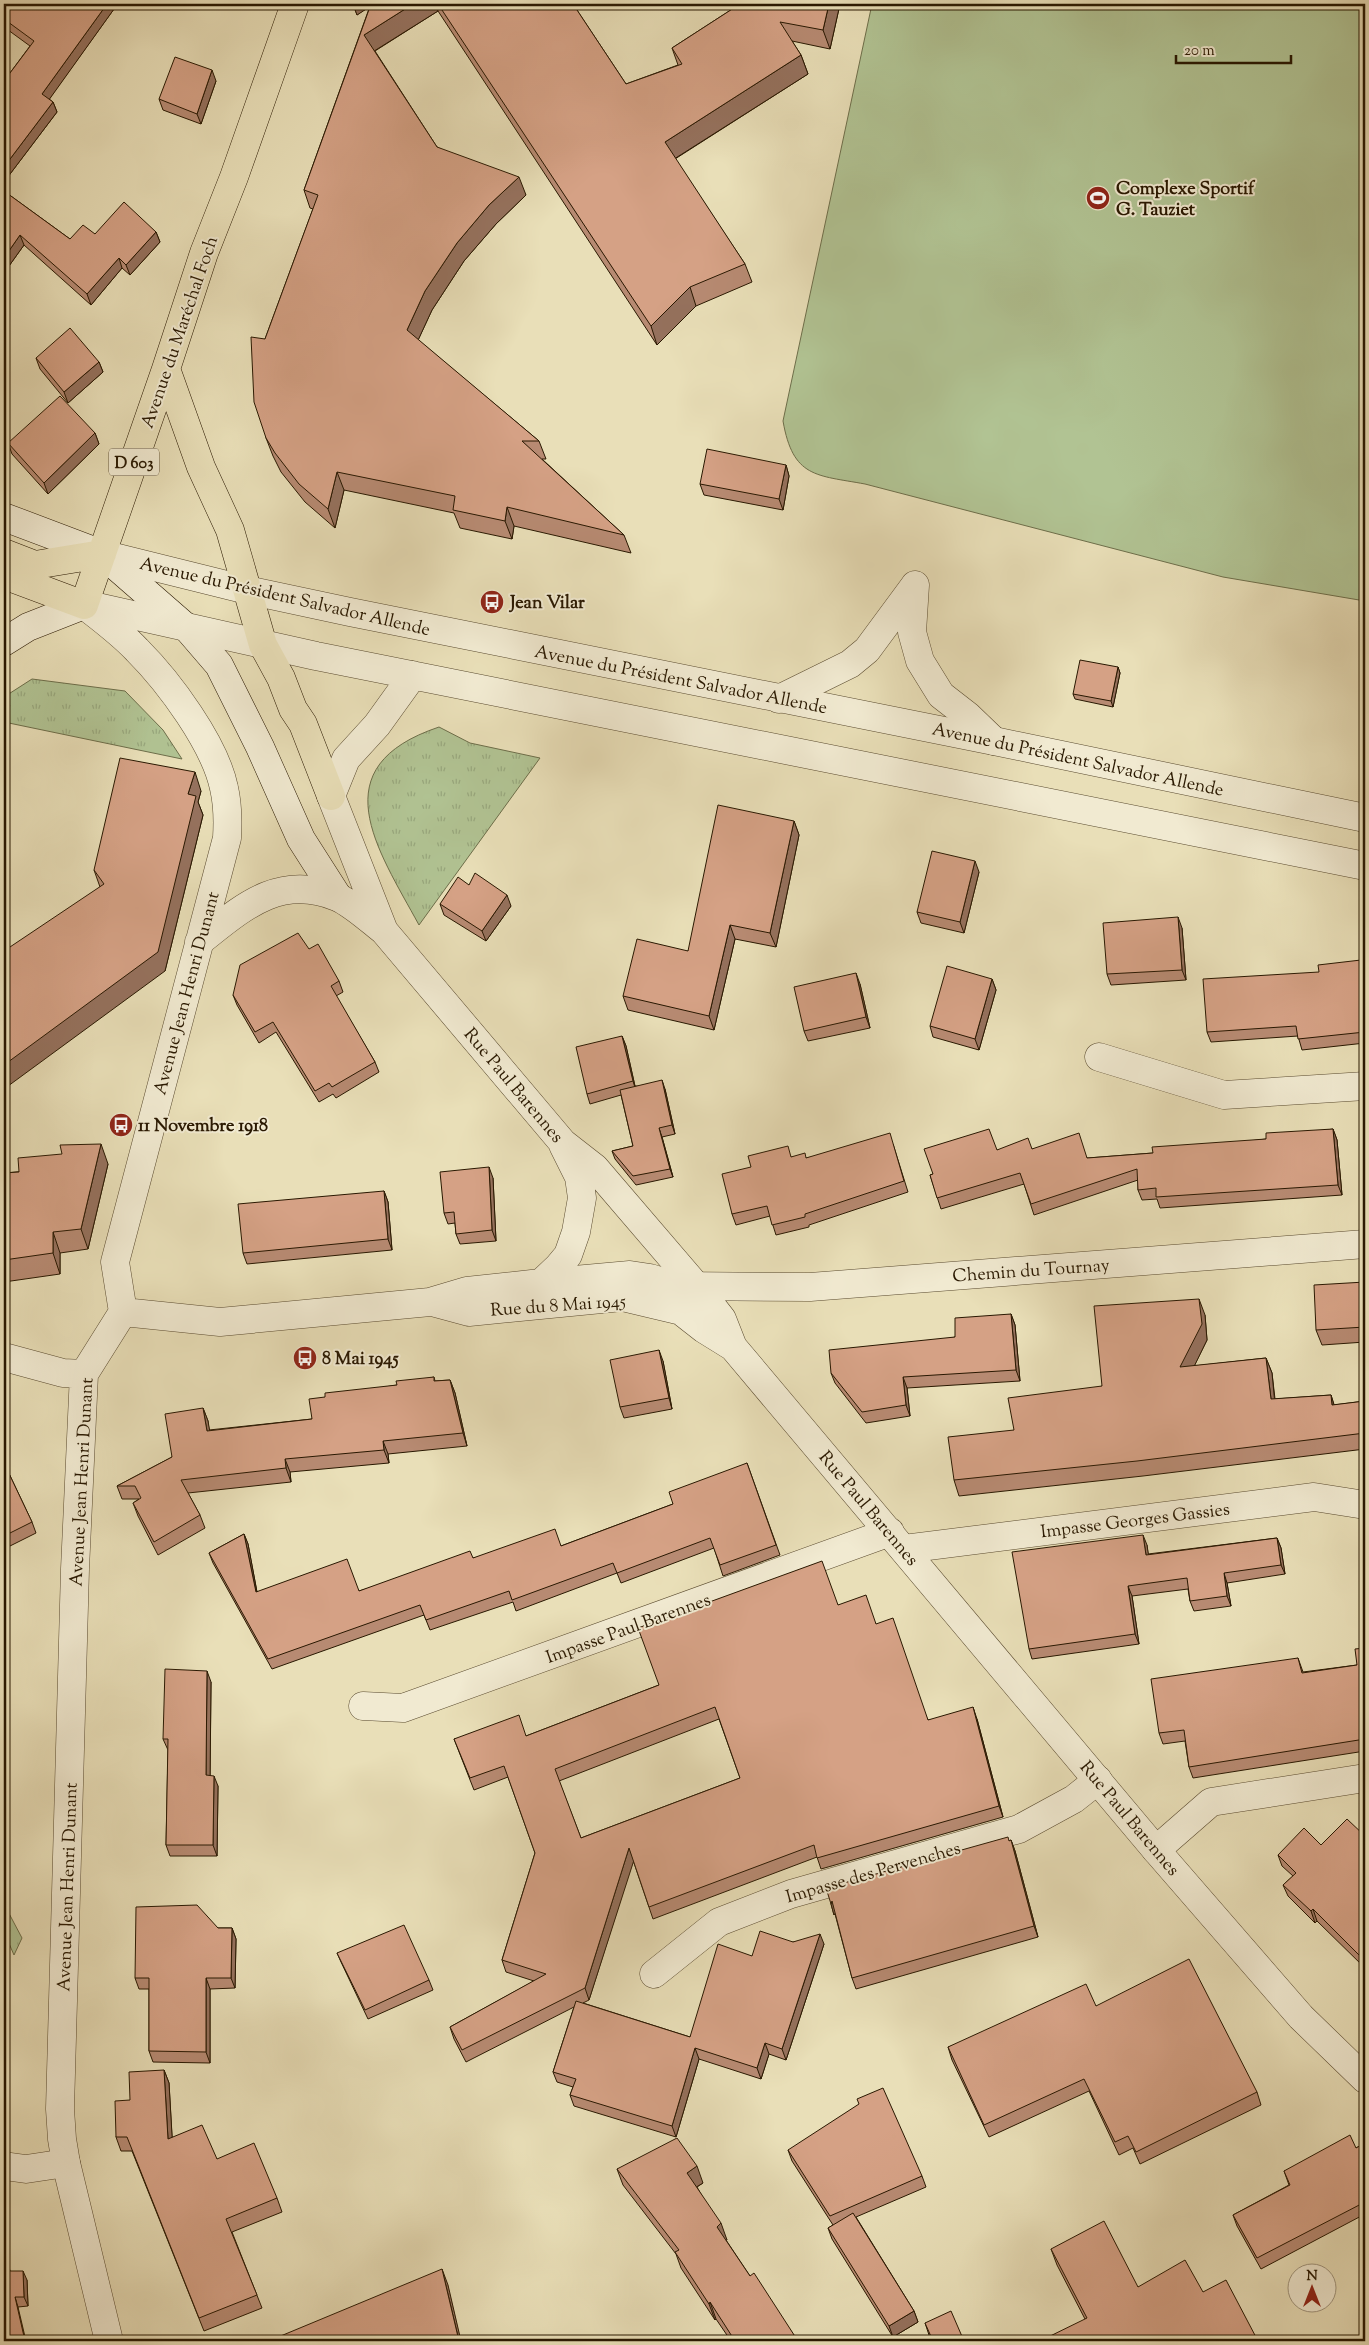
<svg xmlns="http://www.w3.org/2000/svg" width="1369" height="2345" font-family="'Sorts Mill Goudy',serif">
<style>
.grass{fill:url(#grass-tufts);stroke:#6d6e4a}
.green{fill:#b1c393;stroke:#6d6e4a}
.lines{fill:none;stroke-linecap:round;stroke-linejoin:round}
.minor-casing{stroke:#594a2f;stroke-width:29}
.tertiary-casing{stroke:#594a2f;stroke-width:29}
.secondary-casing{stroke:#291801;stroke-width:29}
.primary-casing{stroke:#291801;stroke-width:29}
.minor{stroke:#f1ead1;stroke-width:28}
.tertiary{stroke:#f1ead1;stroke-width:28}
.secondary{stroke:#f1ead1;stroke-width:28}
.primary{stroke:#e9dfb8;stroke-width:28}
.wall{fill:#b78a72;stroke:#291801;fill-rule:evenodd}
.shaded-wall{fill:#95715d;stroke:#291801}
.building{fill:#d5a185;stroke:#291801;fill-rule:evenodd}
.labels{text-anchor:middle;stroke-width:4;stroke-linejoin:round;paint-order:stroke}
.shield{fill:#f1ead1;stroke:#65573f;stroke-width:1}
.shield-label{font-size:16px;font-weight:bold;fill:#291801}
.poi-label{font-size:18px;font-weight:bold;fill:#291801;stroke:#f1ead1;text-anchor:start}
.street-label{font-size:18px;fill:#291801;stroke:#f1ead1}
</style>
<defs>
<pattern id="grass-tufts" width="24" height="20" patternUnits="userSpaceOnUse" patternTransform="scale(1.25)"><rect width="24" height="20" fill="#b1c393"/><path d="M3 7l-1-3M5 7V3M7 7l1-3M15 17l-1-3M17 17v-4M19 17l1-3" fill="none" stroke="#98a77d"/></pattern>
</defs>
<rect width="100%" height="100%" fill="#e9dfb8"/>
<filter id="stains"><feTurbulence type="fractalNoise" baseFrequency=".004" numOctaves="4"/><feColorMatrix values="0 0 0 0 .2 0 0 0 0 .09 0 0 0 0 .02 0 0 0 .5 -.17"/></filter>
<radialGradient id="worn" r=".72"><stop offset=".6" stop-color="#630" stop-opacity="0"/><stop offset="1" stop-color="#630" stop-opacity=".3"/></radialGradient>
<path class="grass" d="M32,679L125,691L163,730L182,759L4,722V697Z
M439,727L470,743L540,758L419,925C377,848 320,767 439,727Z
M4,1904L22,1938L14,1955L4,1932Z"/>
<path class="green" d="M872,4H1365V601L1223,577L865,484C816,475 793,478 783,421Z"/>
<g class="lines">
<g class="minor-casing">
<path id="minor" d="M915,585L912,632L920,661L941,695L968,716L994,741
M779,699L850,664L867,650L915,585
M1099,1057L1224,1095L1365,1086
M541,1283L630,1275L650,1278L676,1286L810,1287L1365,1244
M904,1549L1314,1497L1365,1505
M363,1706L403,1708L890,1532
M1156,1850L1211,1802L1365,1778
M654,1974L719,1922L791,1894L1019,1829L1074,1799L1098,1780
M4,2166L26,2169L66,2163"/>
</g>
<g class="tertiary-casing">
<path id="tertiary" d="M102,554L247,590L350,612L994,741L1365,818
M84,605C102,619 121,633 137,650C169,682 215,744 224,788C228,805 228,821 227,838L115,1262L123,1312L84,1374L75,1569L60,2109L62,2139L66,2163L109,2341
M88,605L316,656L1365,866
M413,675L377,725L346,759L331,796L384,931L563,1143L595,1168L697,1287L722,1319L733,1347L1156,1850L1301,2017L1365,2079
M199,942C242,908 279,873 337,897C353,904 370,920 384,931
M432,1302L469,1312L622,1297L681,1311L704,1329L733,1347
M123,1312L220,1322L430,1302L467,1291L541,1283L558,1267L568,1255L576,1232L582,1198L579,1177L563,1145
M4,1357L63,1373L84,1374"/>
</g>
<g class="secondary-casing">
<path id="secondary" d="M4,517L102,554L188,629L219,665L260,747L301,839L338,897
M4,642L28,627L84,605"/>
</g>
<g class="primary-casing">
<path id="primary" d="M166,369L201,467L230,530L263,645L281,678L293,709L303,724L331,796
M4,553L35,565L102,554
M4,575L84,605L166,369L204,253L234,177L295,4"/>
</g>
<use href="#minor" class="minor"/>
<use href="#tertiary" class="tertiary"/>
<use href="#secondary" class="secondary"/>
<use href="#primary" class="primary"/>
</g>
<path class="wall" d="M4,4L114,9L49,99L53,102L57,112L4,182V81L30,46L4,27Z
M353,4H573L626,84L678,65L672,48L740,4H840L830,49L792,41L801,55L808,74L675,159L745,264L752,282L696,306L657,345L438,11L375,51L437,147L526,195L496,224L464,261L432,310L418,340L539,441L546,459H542L624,535L631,553L514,526L512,539L460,528L454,513L344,490L335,528L305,502L281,472L273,456L266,438L265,339L313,209L310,208L304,190L370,6L357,15Z
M216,81L201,124L163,110L159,99Z
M4,191L70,239L95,234L156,232L160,242L130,275L122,268L91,305L24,245L4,273Z
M36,358L99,362L103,372L68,403L40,369Z
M95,433L99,444L48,494L12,454L8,443Z
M786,465L789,476L783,510L704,495L700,484Z
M1118,667L1120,673L1113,707L1075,699L1073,694Z
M201,791L198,802L203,815L165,971L100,887L94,870Z
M794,821L799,835L776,947L735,939L714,1030L628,1010L623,996L688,951Z
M979,872L964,933L921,923L917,912Z
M469,885L511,906L486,941L444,915L440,904Z
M1182,928L1186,980L1111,985L1107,974Z
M309,949L339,981L343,992L336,996L375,1062L379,1072L336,1098L333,1094L319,1102L276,1032L259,1043L237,1005L233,995Z
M1365,970V1043L1302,1050L1298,1036L1211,1042L1207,1032Z
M992,979L996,990L979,1050L933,1037L930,1026Z
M860,984L870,1028L808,1041L804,1031Z
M622,1036L626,1046L635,1086L665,1089L675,1134L662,1137L673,1177L636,1185L615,1159L612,1151L633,1146L621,1095L590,1104L587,1094Z
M1333,1129L1337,1140L1342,1195L1160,1208L1157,1199L1142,1200L1138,1190V1180L1034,1215L1024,1184L941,1209L930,1175L997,1150L1032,1149L1088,1158L1153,1153L1266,1139Z
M893,1144L908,1192L809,1225V1227L776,1235L770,1216L736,1225L732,1214L751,1167L792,1157L806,1158Z
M108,1164L88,1249L60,1253V1274L4,1282V1173Z
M493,1178L496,1241L460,1244L456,1234L455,1223L448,1224L444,1213Z
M384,1191L388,1202L392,1250L247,1264L243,1253Z
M1365,1282V1342L1322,1345L1316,1330Z
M1011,1314L1015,1325L1020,1381L907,1388L910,1416L866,1423L835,1383L831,1373L955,1337Z
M1205,1315L1207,1340L1194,1366L1266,1358L1272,1373L1275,1399L1331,1395L1334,1405L1365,1401V1449L1143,1476L959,1496L954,1480L1014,1430L1102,1386Z
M663,1361L672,1409L624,1418L620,1407Z
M434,1377L435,1381L450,1380L455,1393L467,1446L388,1454L389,1463L290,1472L291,1482L188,1493L200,1515L205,1528L158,1555L138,1516L133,1503L139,1499H122L117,1486L172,1457L203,1408L208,1421L209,1430L312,1419L325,1397L397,1385Z
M4,1463L32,1522L36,1533L4,1549Z
M747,1463L780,1555L723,1576L714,1548L621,1583L617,1573L516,1611L513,1602L430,1630L424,1615L272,1669L213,1563L209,1553L244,1534L248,1544L257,1592L359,1591L473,1558L561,1546L673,1504Z
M1277,1538L1281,1548L1285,1574L1227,1583L1231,1606L1194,1611L1190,1601L1188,1589L1132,1596L1139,1644L1032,1659L1029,1649L1147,1545L1148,1554Z
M838,1605L876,1624L928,1720L977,1719L1003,1817L821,1869L817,1857L653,1919L633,1860L589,2000L583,2003L690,2037L752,1956L793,1942L824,1944L786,2060L769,2054L761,2079L699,2059L676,2137L574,2106L570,2095L573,2087L557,2082L553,2072L574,2007L466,2062L454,2039L450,2027L534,1981L506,1972L502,1960L535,1853L508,1777L474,1790L454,1739L526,1736L659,1685ZM719,1719L740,1778L581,1838L559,1781Z
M1365,1648V1751L1193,1778L1189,1767L1185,1741L1163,1744L1159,1733L1298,1658L1303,1672L1357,1665Z
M211,1682L210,1776L218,1786L217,1856H170L166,1845L168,1750L163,1739Z
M1365,1836V1968L1317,1921L1315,1923L1288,1896L1283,1885L1293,1876L1282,1866L1278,1855L1321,1845Z
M1011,1840L1015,1851L1038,1937L856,1989L852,1978L835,1914L834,1915L831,1904Z
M218,1928H232L236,1939L235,1988L210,1989V2063L153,2062L149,2051V1989H139L135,1978Z
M337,1953L429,1980L433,1990L368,2019L341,1962Z
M1096,2006L1257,2092L1261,2105L1140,2164L1133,2148L1119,2155L1089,2091L989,2137L952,2060L948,2047Z
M164,2070L169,2083L172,2137L217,2159L277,2198L282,2212L232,2232L262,2308L204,2331L132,2151H121L116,2137L130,2100Z
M1365,2143V2214L1261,2269L1237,2226L1233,2215L1289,2185L1284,2171L1356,2148Z
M788,2150L922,2176L926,2187L856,2217L914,2311L918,2322L893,2337L832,2239L828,2228L833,2225L792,2161Z
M617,2169L703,2183L697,2187L727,2240H726L750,2276L798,2341H731L716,2319L715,2320L681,2268L676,2254L623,2185Z
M4,2247L10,2271L27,2280L28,2306L18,2307L4,2341Z
M1051,2249L1138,2287L1203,2292L1258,2341L1085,2319L1057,2265Z
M925,2323L964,2341H931Z"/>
<path class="shaded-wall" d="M107,4H112L114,9L46,104L42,94Z
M353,4H374L357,15Z
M413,4H435L438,11L371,53L364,35Z
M829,4H840L830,49L823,30Z
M801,55L808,74L671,161L665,142Z
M212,70L216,81L201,124L197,114Z
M53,102L57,112L4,182V167Z
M519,177L526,195L496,224L464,261L432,310L414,349L407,330L425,291L457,243L489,205Z
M156,232L160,242L130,275L126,265Z
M20,235L24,245L4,273V258Z
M119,258L122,268L91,305L87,294Z
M690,287L696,306L657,345L651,326Z
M99,362L103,372L68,403L64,392Z
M95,433L99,444L48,494L44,483Z
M786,465L789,476L783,510L779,499Z
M337,472L344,490L335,528L328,509Z
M507,507L514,526L512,539L505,521Z
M1118,667L1120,673L1113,707L1111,701Z
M195,772L201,791L198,802L203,815L165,971L4,1089V1065L188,794Z
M794,821L799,835L776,947L770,933Z
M975,861L979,872L964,933L960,922Z
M507,895L511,906L486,941L482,931Z
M1178,917L1182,928L1186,980L1182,970Z
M730,925L735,939L714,1030L709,1016Z
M1361,960L1365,970V982L1363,977Z
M856,973L860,984L870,1028L866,1017Z
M992,979L996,990L979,1050L975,1039Z
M622,1036L626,1046L636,1091L633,1081Z
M662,1080L665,1089L675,1134L672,1125Z
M659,1128L662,1137L673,1177L670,1169Z
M1333,1129L1337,1140L1342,1195L1338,1185Z
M101,1144L108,1164L88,1249L81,1229Z
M489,1167L493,1178L496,1241L492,1230Z
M384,1191L388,1202L392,1250L388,1239Z
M53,1232L60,1253V1274L53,1253Z
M1199,1299L1205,1315L1207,1340L1186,1383L1180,1367Z
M1011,1314L1015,1325L1020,1381L1016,1370Z
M659,1350L663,1361L672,1409L669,1398Z
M1266,1358L1272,1373L1276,1415L1271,1399Z
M903,1377L907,1388L910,1416L906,1405Z
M450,1380L455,1393L467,1446L463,1433Z
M1331,1395L1336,1411L1332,1405Z
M203,1408L208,1421L212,1444L207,1431Z
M383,1441L388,1454L389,1463L384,1450Z
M285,1459L290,1472L291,1482L286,1468Z
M244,1534L248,1544L259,1603L256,1592Z
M1143,1535L1147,1545L1150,1565L1146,1555Z
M1277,1538L1281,1548L1285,1574L1281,1565Z
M1224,1573L1227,1583L1231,1606L1227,1596Z
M1128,1586L1132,1596L1139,1644L1135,1634Z
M207,1671L211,1682L210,1786L206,1775Z
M973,1707L977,1719L1003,1817L999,1806Z
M214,1776L218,1786L217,1856L213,1845Z
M1011,1840L1015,1851L1038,1937L1034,1926Z
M629,1848L634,1860L589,2000L585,1988Z
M832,1901L836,1912L834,1915L831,1904Z
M1313,1909L1317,1921L1315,1923L1311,1911Z
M232,1928L236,1939L235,1988L231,1978Z
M820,1934L824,1944L786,2060L782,2049Z
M206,1978L210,1989V2063L206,2052Z
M765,2043L769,2054L761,2079L757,2068Z
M695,2048L699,2059L676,2137L672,2126Z
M164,2070L169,2083L173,2152L168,2139Z
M697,2166L703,2183L693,2189L687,2173Z
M721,2223L727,2240L723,2243L717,2227Z
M4,2247L12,2281L8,2271L4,2252Z
M442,2269L448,2285L461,2341H459Z
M23,2271L27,2280L28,2306L24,2297Z
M15,2297L18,2307L26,2341H25Z
M710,2302L716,2319L715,2320L709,2304Z
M914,2311L918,2322L893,2337L889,2326Z"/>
<path class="building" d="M4,4H107L42,94L53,102L4,167V81L34,41L4,19Z
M371,4H413L364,35L437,147L519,177L489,205L457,243L425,291L407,330L539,441H522L624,535L507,507L505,521L453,510L455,496L337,472L328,509L299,484L275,453L266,438L254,402L251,337L265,339L318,195L304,190Z
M438,4H573L626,84L682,64L672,48L740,4H829L823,30L780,22L801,55L665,142L745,264L690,287L651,326Z
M175,57L212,70L197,114L159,99Z
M4,191L70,239L83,225L95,234L124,202L156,232L126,265L119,258L87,294L20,235L4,258Z
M70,328L99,362L64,392L36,358Z
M60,396L95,433L44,483L8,443Z
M707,449L786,465L779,499L700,484Z
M1080,660L1118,667L1111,701L1073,694Z
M120,758L195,772L188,794L196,796L158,952L4,1065V951L104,884L94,870Z
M718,805L794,821L770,933L730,925L709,1016L623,996L637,939L688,951Z
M932,851L975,861L960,922L917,912Z
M475,873L507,895L482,931L440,904L458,877L469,885Z
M1178,917L1182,970L1107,974L1103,923Z
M298,933L309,949L318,944L339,981L331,986L375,1062L332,1087L329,1083L315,1091L273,1022L255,1032L233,995L240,965Z
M1361,960L1363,977H1365V1032L1298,1039L1296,1026L1207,1032L1203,979L1319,972L1318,965Z
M947,966L992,979L975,1039L930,1026Z
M856,973L866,1017L804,1031L794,987Z
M622,1036L633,1081L587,1094L576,1047Z
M662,1080L672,1125L659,1128L670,1169L633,1176L612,1151L633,1146L620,1090Z
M989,1129L997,1150L1028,1138L1032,1149L1079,1133L1087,1158L1153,1153L1152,1147L1266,1139V1133L1333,1129L1338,1185L1156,1197V1188L1138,1190L1137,1169L1031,1204L1020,1173L937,1198L930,1175L933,1174L924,1149Z
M890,1133L904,1181L805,1214V1217L772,1225L767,1206L732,1214L722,1174L751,1167L748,1156L788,1146L791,1157L805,1153L806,1158Z
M101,1144L81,1229L53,1232V1253L4,1260V1173L19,1172L18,1158L62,1154L60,1145Z
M489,1167L492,1230L456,1234L454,1212L444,1213L440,1172Z
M384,1191L388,1239L243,1253L238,1204Z
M1365,1282V1327L1316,1330L1314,1285Z
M1199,1299L1202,1324L1180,1367L1266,1358L1271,1399L1331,1395L1332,1405L1365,1401V1433L1137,1461L954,1480L948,1437L1014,1430L1008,1398L1102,1386L1094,1306Z
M1011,1314L1016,1370L903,1377L906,1405L862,1412L831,1373L829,1350L955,1337V1318Z
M659,1350L669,1398L620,1407L610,1360Z
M434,1377V1381L450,1380L463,1433L383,1441L384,1450L285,1459L286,1468L181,1480L200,1515L154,1542L133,1503L141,1498L135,1486H117L172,1457L165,1414L203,1408L207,1431L312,1419L309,1399L325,1397V1393L397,1385L396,1381Z
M4,1463L32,1522L4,1536Z
M747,1463L776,1545L720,1565L710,1538L617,1573L613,1563L512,1600L509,1591L426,1620L420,1605L268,1659L209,1553L244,1534L256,1592L347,1559L359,1591L470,1551L473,1558L555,1529L561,1546L673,1504L669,1492Z
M1143,1535L1146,1555L1277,1538L1281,1565L1224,1573L1227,1596L1190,1601L1187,1578L1128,1586L1135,1634L1029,1649L1012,1552Z
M1361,1559H1365V1592Z
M822,1561L838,1605L866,1595L876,1624L893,1618L928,1720L973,1707L999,1806L817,1858L814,1845L649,1907L629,1848L585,1988L462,2050L450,2027L546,1974L502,1960L535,1853L504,1766L470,1778L454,1739L519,1715L526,1736L659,1685L638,1628ZM715,1707L740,1778L581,1838L555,1769Z
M1365,1648V1739L1189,1767L1184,1730L1159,1733L1151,1679L1298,1658L1302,1673L1357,1665L1355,1649Z
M165,1669L207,1671L206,1775L214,1776L213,1845H166L168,1739H163Z
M1347,1819L1365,1836V1961L1313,1909L1311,1911L1283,1885L1296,1873L1278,1855L1304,1828L1321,1845Z
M1008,1837L1009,1841L1011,1840L1034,1926L852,1978L832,1901L831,1904L826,1888Z
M197,1905L218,1928H232L231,1978H206V2052L149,2051V1978H135L136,1907Z
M404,1925L429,1980L365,2010L337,1953Z
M760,1931L793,1942L820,1934L782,2049L765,2043L757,2068L695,2048L672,2126L570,2095L576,2079L553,2072L576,2001L690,2037L718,1944L752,1956Z
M1189,1959L1257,2092L1136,2152L1128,2136L1115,2142L1084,2079L984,2125L948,2047L1086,1984L1096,2006Z
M164,2070L168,2139L202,2125L217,2159L254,2143L277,2198L226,2219L257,2295L199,2318L127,2137H116L115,2101L130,2100L129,2072Z
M883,2088L922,2176L830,2216L788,2150L859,2104L857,2099Z
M1350,2135L1356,2148L1365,2143V2202L1257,2258L1233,2215L1290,2185L1284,2171Z
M677,2138L697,2166L687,2173L721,2223L717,2227L750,2276L754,2273L798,2341H735L710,2302L709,2304L675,2252L679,2250L617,2169Z
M853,2213L914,2311L889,2326L828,2228Z
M1104,2221L1138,2287L1185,2260L1203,2292L1226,2280L1258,2341H1040L1087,2318L1051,2249Z
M4,2252L8,2271H23L24,2297H15L25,2341H4Z
M442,2269L459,2341H272L271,2340Z
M951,2311L964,2341H933L925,2323Z"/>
<defs>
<g id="stadium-disc" transform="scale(1.25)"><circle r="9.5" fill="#8f2418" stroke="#f1ead1"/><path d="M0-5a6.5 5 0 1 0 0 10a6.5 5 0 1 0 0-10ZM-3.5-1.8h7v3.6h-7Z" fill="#fff"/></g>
<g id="bus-disc" transform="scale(1.25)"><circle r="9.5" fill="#8f2418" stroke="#f1ead1"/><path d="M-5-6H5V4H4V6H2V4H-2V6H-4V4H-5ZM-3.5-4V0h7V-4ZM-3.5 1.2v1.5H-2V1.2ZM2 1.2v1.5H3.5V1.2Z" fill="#fff"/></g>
</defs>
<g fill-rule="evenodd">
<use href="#stadium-disc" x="1098" y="198"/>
<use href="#bus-disc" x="492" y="602"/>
<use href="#bus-disc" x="121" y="1125"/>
<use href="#bus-disc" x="305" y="1358"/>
</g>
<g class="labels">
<rect class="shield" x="109" y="448.5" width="50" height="27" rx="4"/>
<g class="shield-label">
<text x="134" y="468">D 603</text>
</g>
<g class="poi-label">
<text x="1116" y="194">Complexe Sportif<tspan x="1116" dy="21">G. Tauziet</tspan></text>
<text x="510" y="608">Jean Vilar</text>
<text x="138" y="1131">11 Novembre 1918</text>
<text x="322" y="1364">8 Mai 1945</text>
</g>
<g class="street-label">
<text transform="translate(179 332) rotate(-71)" y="6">Avenue du Maréchal Foch</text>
<text transform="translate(285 596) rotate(13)" y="6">Avenue du Président Salvador Allende</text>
<text transform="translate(681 679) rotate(11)" y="6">Avenue du Président Salvador Allende</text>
<text transform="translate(1078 759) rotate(12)" y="6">Avenue du Président Salvador Allende</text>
<text transform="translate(186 993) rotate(-75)" y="6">Avenue Jean Henri Dunant</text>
<text transform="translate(514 1085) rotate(50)" y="6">Rue Paul Barennes</text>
<text transform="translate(1031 1270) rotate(-4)" y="6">Chemin du Tournay</text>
<text transform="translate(558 1305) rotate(-4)" y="6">Rue du 8 Mai 1945</text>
<text transform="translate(81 1482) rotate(-87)" y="6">Avenue Jean Henri Dunant</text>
<text transform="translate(869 1508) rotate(50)" y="6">Rue Paul Barennes</text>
<text transform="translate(1135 1520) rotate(-7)" y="6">Impasse Georges Gassies</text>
<text transform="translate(628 1628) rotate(-20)" y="6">Impasse Paul Barennes</text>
<text transform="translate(1130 1818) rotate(50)" y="6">Rue Paul Barennes</text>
<text transform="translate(873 1872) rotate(-16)" y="6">Impasse des Pervenches</text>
<text transform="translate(67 1887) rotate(-88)" y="6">Avenue Jean Henri Dunant</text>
</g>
</g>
<rect width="1369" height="2345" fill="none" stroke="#e9dfb8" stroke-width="20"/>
<rect x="5" y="5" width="1359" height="2335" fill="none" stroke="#291801" stroke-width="2.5"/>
<rect x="10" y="10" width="1349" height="2325" fill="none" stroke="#291801"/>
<g transform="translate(1312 2288)"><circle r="24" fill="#f1ead1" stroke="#a1967e"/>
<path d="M0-4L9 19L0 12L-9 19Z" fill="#8f2418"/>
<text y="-8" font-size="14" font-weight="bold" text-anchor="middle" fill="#291801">N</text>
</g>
<path d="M1176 55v8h115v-8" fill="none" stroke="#291801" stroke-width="2.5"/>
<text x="1184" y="55" font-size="15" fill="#291801" stroke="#f1ead1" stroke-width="4" paint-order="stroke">20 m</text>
<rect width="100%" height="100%" filter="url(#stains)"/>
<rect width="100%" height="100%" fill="url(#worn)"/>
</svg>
